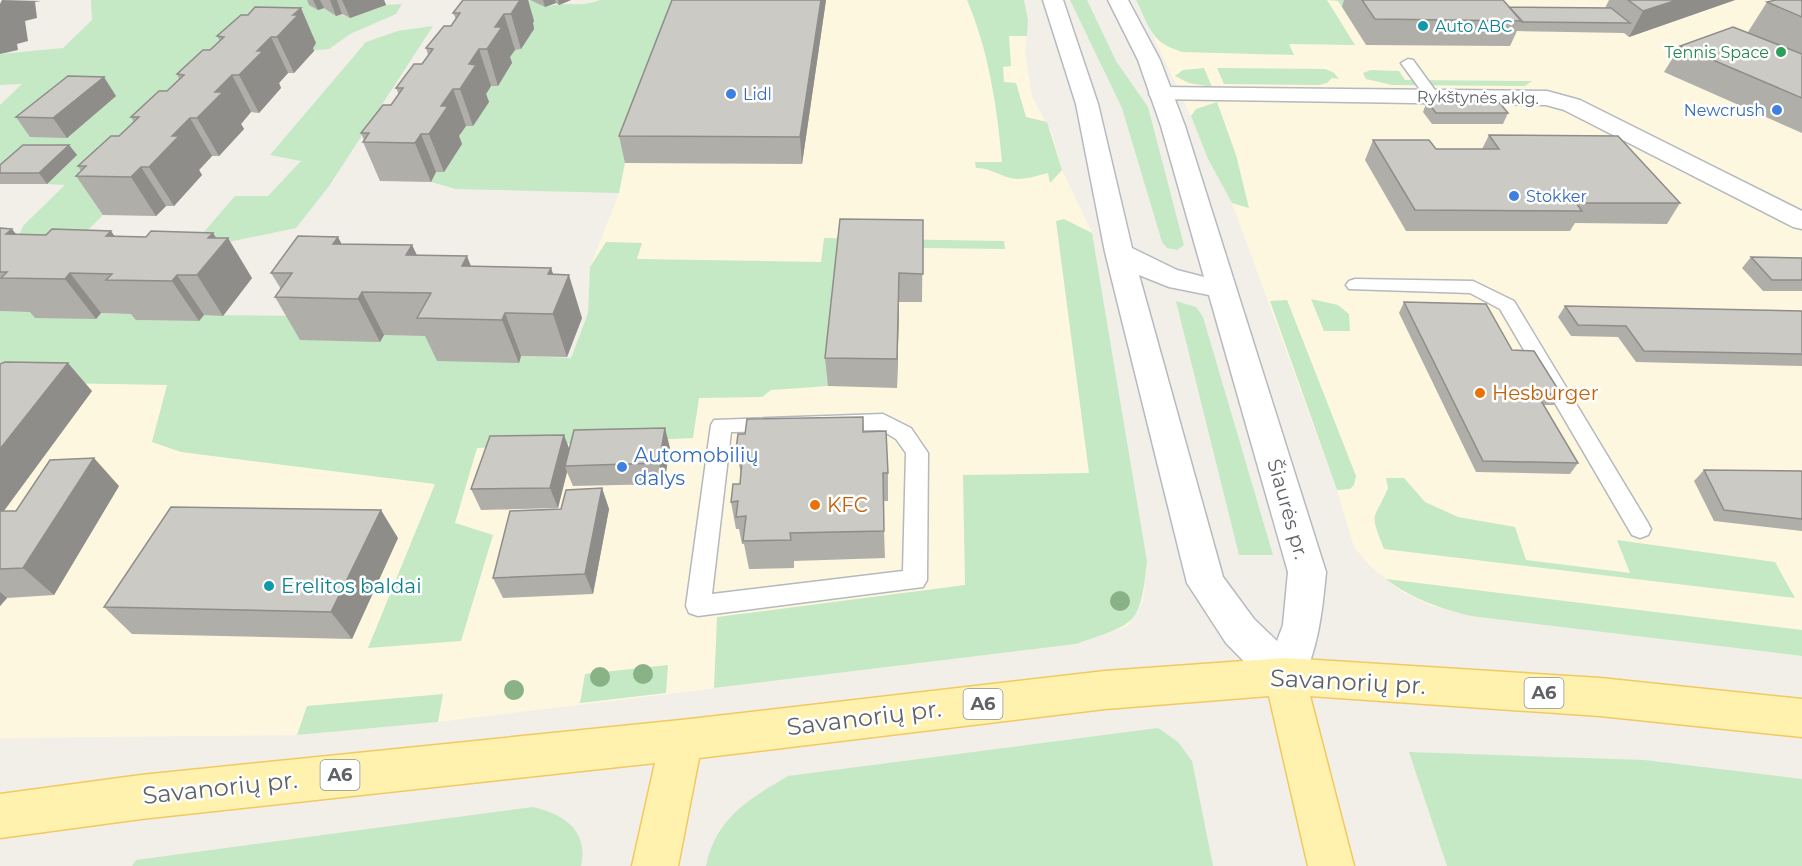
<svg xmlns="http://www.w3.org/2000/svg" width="1802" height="866" font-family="Montserrat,sans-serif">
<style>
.commercial{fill:#fef7e0}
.green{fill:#c5e8c5}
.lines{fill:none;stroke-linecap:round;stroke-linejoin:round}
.service-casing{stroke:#b5b8bc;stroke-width:3}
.minor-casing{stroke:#b5b8bc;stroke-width:3}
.secondary-casing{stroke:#b6babf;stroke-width:3}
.primary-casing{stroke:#f2c960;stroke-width:3}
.service{fill:#fff;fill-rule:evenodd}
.minor{fill:#fff;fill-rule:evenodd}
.secondary{fill:#fff;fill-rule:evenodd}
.primary{fill:#fff2af;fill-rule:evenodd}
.tree{fill:#89b387}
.wall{fill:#afaea9}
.shaded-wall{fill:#8f8d8a}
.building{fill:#cccac5;stroke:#8f8d8a;stroke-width:1.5}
.culture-dot{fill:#0f9aa8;stroke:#fff;stroke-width:2}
.leisure-dot{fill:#2e9e5b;stroke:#fff;stroke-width:2}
.shop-dot{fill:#3f7fe0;stroke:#fff;stroke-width:2}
.food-dot{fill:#e8710a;stroke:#fff;stroke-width:2}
.labels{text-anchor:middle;stroke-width:5;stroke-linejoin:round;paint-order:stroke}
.far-culture-label{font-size:16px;fill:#0d838f;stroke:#fff;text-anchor:start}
.far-leisure-label{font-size:16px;fill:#27864d;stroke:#fff;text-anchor:end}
.far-shop-label{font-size:16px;fill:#366cbe;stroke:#fff;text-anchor:start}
.far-street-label{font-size:16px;fill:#5f6368;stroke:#fff}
.shield{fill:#fff;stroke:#8f9295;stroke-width:1.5}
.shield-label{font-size:18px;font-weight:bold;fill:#5f6368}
.food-label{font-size:20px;fill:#c56008;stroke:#fff;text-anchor:start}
.shop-label{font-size:20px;fill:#366cbe;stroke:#fff;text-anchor:start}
.street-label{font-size:20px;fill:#5f6368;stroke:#fff}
.culture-label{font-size:20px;fill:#0d838f;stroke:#fff;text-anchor:start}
.near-street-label{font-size:24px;fill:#5f6368;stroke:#fff}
</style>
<rect width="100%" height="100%" fill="#f1efe8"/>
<path class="commercial" d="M656,0H1024L1028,20L1025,52L1032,97L1052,133L1062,170L1092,233L1147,561L1143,601L1128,626L1076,644L438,722L297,735L0,738V382L558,391L588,313L590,267L619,193L594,178Z
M1136,0H1802V656L1471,616L1432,606L1402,592L1370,566L1354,547L1337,490L1232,203L1208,159L1191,116Z"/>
<path class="green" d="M91,0H324V8L350,18L386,5L402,4L396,14L350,34L329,49L309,51L113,205L80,238H18L23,226L65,185L47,184L76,156L0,183V105L22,84L0,85V54L63,48L92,20Z
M494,0H530L545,7C562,1 582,8 600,0H685L625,163L619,193L456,189L431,182L436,172H444L462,144L455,143L491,86H498L512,64L506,63L515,50L521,49L534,22Z
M967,0H1024L1028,20L1027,36H1009L1011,66L1003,67L1004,82L1016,83L1026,117L1047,122L1062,170L1050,183L1048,173C1039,175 1028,179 1018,179C1003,179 991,167 976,168L975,162H1002C997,106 989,52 967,0Z
M1070,0H1087L1116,61L1148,107L1184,245L1177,250L1167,248L1162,242L1122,108Z
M1136,0H1467L1342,7L1338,1L1327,0L1355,45L1289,44L1294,55L1182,52C1150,42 1150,28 1136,0Z
M433,26L329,186L296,228L223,243L196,241L235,196H268L301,161L270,155L366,42L398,31Z
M1204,68L1212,87L1189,83L1175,76L1183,70Z
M1217,68L1325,69L1333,72L1339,79L1332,78L1327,83L1319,85L1224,84Z
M1371,70L1399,71L1405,80L1532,81L1525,86L1392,85L1366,79L1363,73Z
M1217,102L1236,155L1249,208L1232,203L1208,159L1191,116L1196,109Z
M1064,219L1092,233L1147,561C1140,627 1136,623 1076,644L714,688L717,617L965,585L963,475L1089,473L1056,221Z
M824,238L1004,241L1005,249L842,247L828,386L771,390L762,397L699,398L693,438L477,448L455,523L493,535L461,641L368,648L435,484L181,452L152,442L167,385L0,382V311L141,314L137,320L199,321L204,315L316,316L384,335L450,336L521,356L571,358L588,313L590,267L606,242L642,243L637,259L821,262Z
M1311,299L1338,305L1349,314L1350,331H1324Z
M1287,300L1356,476L1354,485L1350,489L1337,490L1270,301Z
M1176,301L1196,307L1203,317L1273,555H1239Z
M1386,478H1404L1425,502L1458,517L1515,527L1526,560L1630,573L1617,540L1775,562L1795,598L1384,549C1369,510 1373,523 1388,488Z
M1386,579L1802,630V656L1471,616C1439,608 1412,599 1386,579Z
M668,665L666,693L580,703L585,674Z
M443,694L438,722L297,735L307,706Z
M1158,728L1178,742L1192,761L1213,866H706C716,818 749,799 788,776Z
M1409,752L1644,760L1802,779V866H1447Z
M533,807C563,814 589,830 581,866H132L136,860Z"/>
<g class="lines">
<g class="service-casing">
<path id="service" d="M1408,59L1413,60L1437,93V99H1427L1401,63Z
M1355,279L1473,281L1514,301L1648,523L1651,529L1648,535L1640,538L1632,535L1500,309L1470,293L1349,289L1346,285L1349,281Z
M883,414L911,428L928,453L927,580L923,587L698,616L689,613L686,606L711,425L714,420ZM881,430L896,439L906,453L903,571L712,594L731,432Z"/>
</g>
<g class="minor-casing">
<path id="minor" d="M1160,87L1547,91L1580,100L1802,211V229L1793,227L1564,110L1546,105L1152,99L1149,94L1152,89Z"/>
</g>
<g class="secondary-casing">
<path id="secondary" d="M1043,0H1063L1098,104L1132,248L1177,270L1204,277L1161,126L1138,60L1108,0H1128L1160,60L1185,126L1326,572C1322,615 1318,649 1299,689L1285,694L1271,689L1226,643L1187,583L1105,252L1076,104ZM1139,275L1169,287L1209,295L1288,572L1283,625L1277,641L1254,619L1223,577Z"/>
</g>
<g class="primary-casing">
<path id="primary" d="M1285,658L1600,678L1802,699V737L1600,716L1310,696L1354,866H1308L1269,696L1105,709L699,758L678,866H632L655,763L141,819L0,838V794L141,775L681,720L1105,671Z"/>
</g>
<use href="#service" class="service"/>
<use href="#minor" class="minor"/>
<use href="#secondary" class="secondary"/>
<use href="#primary" class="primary"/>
</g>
<g class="tree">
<circle cx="1120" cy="601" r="10"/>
<circle cx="643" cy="674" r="10"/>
<circle cx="600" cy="677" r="10"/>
<circle cx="514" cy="690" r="10"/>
</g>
<path class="wall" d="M307,0H384L386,5L350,18L342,14L336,16L324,8L318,10L309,5Z
M528,0L534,21L533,23L534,29L521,49L515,50L510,57L512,63L498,86H491L486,94L489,102L473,126H466L459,136L462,144L444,172H436L431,182L380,181L363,142L364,140L361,133L391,105L399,95L396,88L422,64L428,55L426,48L451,26L456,19L453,13Z
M530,0H571L559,5L556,3L545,7Z
M672,0H826L802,164L625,163L619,136Z
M1344,0H1503L1509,7L1605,8L1609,0H1735L1629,37L1624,33L1517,31L1510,46L1366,45L1342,7Z
M1802,0V133L1664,72L1680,46L1748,32L1767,2Z
M241,15L316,43L313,48L314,51L294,73H288L279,83L281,88L259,113L251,112L241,124L244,129L219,156H212L199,170L202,175L174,206H166L156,216L103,215L76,176L81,171L78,166L119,136L134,122L131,117L167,91L179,79L177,74L210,50L220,41L217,36Z
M116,96L67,138L30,137L16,117Z
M1427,101L1508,113L1503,124H1432L1423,112Z
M1489,135L1680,203L1667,224L1575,223L1570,231H1406L1365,160L1373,140L1436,149H1482Z
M69,145L77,155L47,184H0V165Z
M923,220L922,302H899L897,388L828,386L825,358Z
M0,228L17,235L146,237L213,233L216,238L252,278L223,316L204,315L199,321L136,320L131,314L101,313L96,319L35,318L30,312L0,311Z
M342,244L412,245L417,255L471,266L551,268L553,274L582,318L567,357L521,356L519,363L437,361L425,336L384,335L380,342L300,340L275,297L281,289L271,273Z
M1751,257L1802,258V291H1763L1742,268Z
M1404,302L1512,350L1561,394L1554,405H1544L1578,463L1570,474L1476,472L1399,313Z
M1565,306L1802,311V366L1636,362L1618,337L1571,336L1558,317Z
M0,364L92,391L4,511H16L119,486L54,595L7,598L0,606Z
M863,417L864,432L888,473V501H883L885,558L794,561V568L749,569L744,544H742L739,529H736L731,502L740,484L741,474L736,449L745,434Z
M670,448L664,484L573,486L567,472L558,508L481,510L471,489L569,449Z
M1704,470L1802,471V531L1714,521L1694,481Z
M602,488L609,509L593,594L503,598L493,578L561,509Z
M398,538L352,639L132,634L104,607Z"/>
<path class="shaded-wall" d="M2,0L41,1L35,2L37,18L25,21L28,41L17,44L18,50L0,54V4Z
M313,0H320L324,8L318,10Z
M330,0H337L342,14L336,16Z
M342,0H384L386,5L350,18Z
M520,0H528L534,21L533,23L534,29L521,49L511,14Z
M543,0H555L556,3L545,7Z
M558,0H571L559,5Z
M821,0H826L802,164L800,137Z
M1677,0H1735L1629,37L1643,11Z
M301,8L316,43L313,48L314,51L294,73L277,37L293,15Z
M504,14L515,50L510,57L512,63L498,86L487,49L495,27Z
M271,37L288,73L279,83L281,88L259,113L239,75L257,51Z
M479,49L491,86L486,94L489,102L473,126L460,89L469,64Z
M232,75L251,112L241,124L244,129L219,156L197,118L215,92Z
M104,77L116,96L67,138L53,118Z
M453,89L466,126L459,136L462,144L444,172L429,134L441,106Z
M190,118L212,156L199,170L202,175L174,206L149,167L172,136Z
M421,134L436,172L431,182L415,143Z
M69,145L77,155L47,184L39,173Z
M141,167L166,206L156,216L131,177Z
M12,229L43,268L6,234Z
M111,231L139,270L106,236Z
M213,233L221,246L228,238L252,278L223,316L197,275L208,238Z
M338,237L360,279L333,244Z
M412,245L431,287L406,255Z
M467,256L484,299L462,266Z
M551,268L560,296L569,275L582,318L567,357L553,314L548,274Z
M70,273L101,313L96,319L65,279Z
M899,273V302L897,388V359Z
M177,275L204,315L199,321L172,281Z
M362,292L384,335L380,342L358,299Z
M505,313L521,356L519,363L502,320Z
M68,363L92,391L0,516V449Z
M665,428L670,448L664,484L659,463Z
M564,435L572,456L565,466L567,472L558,508L550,488Z
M94,458L119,486L54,595L23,568Z
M602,488L609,509L593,594L585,574Z
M381,510L398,538L352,639L331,612Z
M0,592L7,598L0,606Z"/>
<path class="building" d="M463,0H520L511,14H504L495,27H502L487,49H479L469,64L476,65L460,89H453L441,106H448L429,134H421L415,143L363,142L369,133H361L383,105H391L403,88H396L414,64H422L433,49L426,48L444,26H451L460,13H453Z
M672,0H821L800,137L619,136Z
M1362,0H1503L1522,21L1375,19Z
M1628,0H1677L1643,11Z
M1776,0H1802V17L1767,2Z
M255,7L301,8L293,15H298L277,37H271L257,51H263L239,75H232L215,92H223L197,118H190L172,136H179L149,167H141L131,177L76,176L86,166H78L111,136H119L139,117H131L159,91H167L184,75L177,74L203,50H210L224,37L217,36L241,15H248Z
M1509,7L1611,8L1630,23L1522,22Z
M1733,27L1802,54V98L1680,46Z
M68,76L104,77L53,118L16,117Z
M1427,101H1498L1508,113H1436Z
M1489,135L1618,136L1680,203H1576L1582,211L1415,210L1373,140H1429L1436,149H1499Z
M23,145H69L39,173H0V165Z
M840,219L923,220V274L899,273L897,359L825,358Z
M0,228L12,229L6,234L46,235L52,229L111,231L106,236L146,237L151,231L213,233L208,238H228L197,275H177L172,281L106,280L112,274L70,273L65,279L1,278L7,272H0Z
M298,236L338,237L333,244L412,245L406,255L467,256L462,266L551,268L548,274L569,275L553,314L505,313L502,320L417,318L431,293L362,292L358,299L275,297L292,273H271Z
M1751,257L1802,258V280H1772Z
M1404,302L1486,304L1512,350L1534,351L1561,394H1537L1578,463L1483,461Z
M1565,306L1802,311V354L1644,351L1626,326L1578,325Z
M5,362L68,363L0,449V364Z
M863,417V432L886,431L888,473H883L884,531L790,533L791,540L743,541L746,516L736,517L738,501L731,502L733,484H740L743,449H736L738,434H745L747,419Z
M665,428L659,463L565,466L574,430Z
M564,435L550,488L471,489L490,436Z
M94,458L23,568L0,569V511H16L50,460Z
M1704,470L1802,471V519L1724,510Z
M602,488L585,574L493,578L510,511L561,509L566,490Z
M171,507L381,510L331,612L104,607Z"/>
<g class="culture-dot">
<circle cx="1423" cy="26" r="6"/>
<circle cx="269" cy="586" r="6"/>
</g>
<circle class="leisure-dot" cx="1781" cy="52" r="6"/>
<g class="shop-dot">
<circle cx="731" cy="94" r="6"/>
<circle cx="1777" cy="110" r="6"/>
<circle cx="1514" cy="196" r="6"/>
<circle cx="622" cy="467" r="6"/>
</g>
<g class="food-dot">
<circle cx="1480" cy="393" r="6"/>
<circle cx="815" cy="505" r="6"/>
</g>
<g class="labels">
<g class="far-culture-label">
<text x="1435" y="32">Auto ABC</text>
</g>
<g class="far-leisure-label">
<text x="1769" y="58">Tennis Space</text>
</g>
<g class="far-shop-label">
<text x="743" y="100">Lidl</text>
<text x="1765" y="116" text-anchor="end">Newcrush</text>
<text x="1526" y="202">Stokker</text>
</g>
<g class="far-street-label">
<text transform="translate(1478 97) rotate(1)" y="6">Rykštynės aklg.</text>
</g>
<g class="shield">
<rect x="1524.5" y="678" width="39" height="30" rx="4.5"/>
<rect x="963.5" y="689" width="39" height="30" rx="4.5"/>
<rect x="320.5" y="760" width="39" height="30" rx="4.5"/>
</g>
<g class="shield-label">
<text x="1544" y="699">A6</text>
<text x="983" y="710">A6</text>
<text x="340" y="781">A6</text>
</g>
<g class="food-label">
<text x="1492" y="400">Hesburger</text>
<text x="827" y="512">KFC</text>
</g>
<g class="shop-label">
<text x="634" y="462">Automobilių<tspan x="634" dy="23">dalys</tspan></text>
</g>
<g class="street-label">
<text transform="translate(1288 509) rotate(74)" y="7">Šiaurės pr.</text>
</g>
<g class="culture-label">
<text x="281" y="593">Erelitos baldai</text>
</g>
<g class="near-street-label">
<text transform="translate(1348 682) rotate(3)" y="8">Savanorių pr.</text>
<text transform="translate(864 718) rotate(-7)" y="8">Savanorių pr.</text>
<text transform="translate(220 788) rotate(-6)" y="8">Savanorių pr.</text>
</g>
</g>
</svg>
